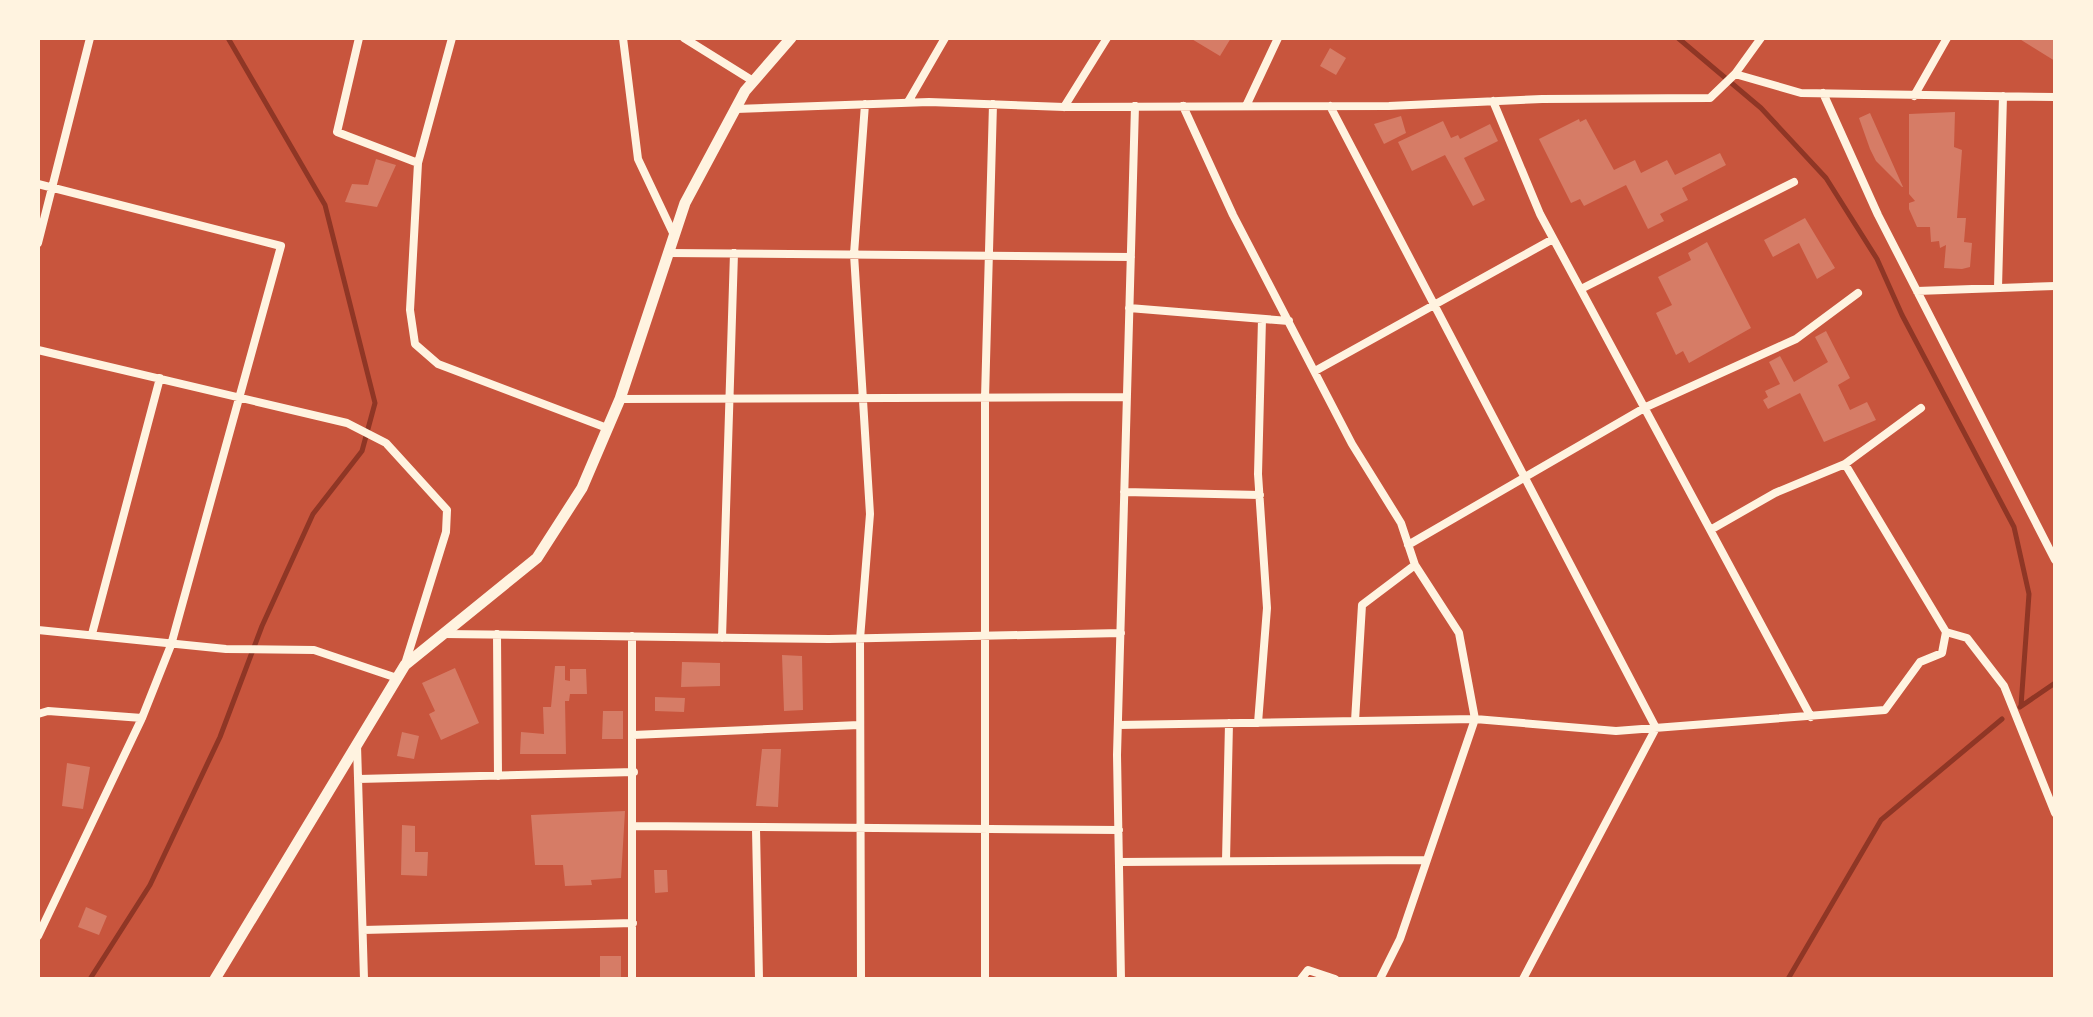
<svg xmlns="http://www.w3.org/2000/svg" width="2093" height="1017" font-family="'Asap Condensed',sans-serif">
<style>
.lines{fill:none;stroke-linecap:round;stroke-linejoin:round}
.stream{stroke:#8f3625;stroke-width:5}
.building{fill:#d67c66}
.minor{stroke:#fff3e0;stroke-width:8}
.tertiary{stroke:#fff3e0;stroke-width:11}
</style>
<rect width="100%" height="100%" fill="#c8553d"/>
<g class="lines">
<path class="stream" d="M1678,38L1761,108L1826,178L1877,259L1902,315L2014,527L2029,594L2021,706
M2020,707L2055,683
M90,979L150,885L220,737L262,626L313,514L362,451L375,403L325,205L228,38
M1788,979L1881,820L2002,719"/>
</g>
<path class="building" d="M1190,38H1231L1220,56Z
M2018,38H2055V61Z
M1330,48L1346,58L1336,75L1320,66Z
M1955,112L1954,147L1962,150L1957,218H1966L1964,242L1972,243L1970,267L1962,269L1944,268L1946,245L1940,248L1939,241L1931,242L1930,227H1917L1909,209V203L1915,201L1909,194V114Z
M1870,113L1903,187H1902L1876,161L1870,149L1859,118Z
M1401,116L1406,133L1384,144L1374,124Z
M1579,119L1580,122L1586,119L1614,170L1635,160L1641,173L1667,160L1675,175L1720,153L1726,165L1682,188L1688,200L1660,214L1664,221L1648,229L1626,185L1584,206L1580,199L1571,203L1539,139Z
M1443,121L1451,138L1458,135L1460,139L1490,124L1498,141L1464,158L1485,200L1473,206L1445,155L1412,171L1398,142Z
M376,159L396,165L377,207L345,202L352,184L368,185Z
M1805,218L1835,268L1817,279L1799,243L1773,257L1764,240Z
M1707,242L1751,328L1689,363L1683,351L1676,355L1656,313L1672,305L1658,277L1691,260L1688,253Z
M1826,331L1850,378L1838,385L1850,410L1867,402L1876,420L1824,442L1800,393L1768,409L1763,400L1768,397L1765,391L1780,384L1769,362L1780,356L1794,382L1828,362L1815,337Z
M782,655L802,656L803,710L784,711Z
M682,662L720,663V686L681,687Z
M555,666H565V680L570,681V669H586L587,694H570L569,701H565L566,754H520L521,732L544,734L543,707H551Z
M455,668L479,723L441,740L429,714L435,711L422,683Z
M655,697L685,698L684,712L655,711Z
M603,711H623V739H602Z
M402,732L419,736L414,759L397,756Z
M762,749H781L778,807L756,806Z
M67,763L90,767L83,809L62,806Z
M625,811L621,878L591,880L592,885L565,886L563,865H535L531,815Z
M402,825L415,826V852H428L427,876L401,875Z
M654,870H667L668,892L655,893Z
M86,907L107,916L99,935L78,927Z
M600,956H621V979H600Z"/>
<g class="lines">
<path class="minor" d="M359,38L337,132L418,163
M452,38L418,163L410,310L415,344L438,364L607,428
M623,38L638,159L674,235
M684,38L753,81
M1735,74L1801,93L2055,97
M1823,93L1878,215L2055,560
M1914,96L1947,38
M1493,101L1540,214L1811,717
M908,102L945,38
M1183,106L1233,215L1352,444L1401,523L1415,565L1459,633L1475,719L1400,939L1380,979
M1246,106L1278,38
M1330,106L1656,728L1523,979
M1064,107L1107,38
M736,109L929,102L1064,107L1389,106L1542,99L1710,98L1735,74L1761,38
M38,184L281,246L171,645L142,718L38,936
M38,243L90,38
M669,253L1131,257
M1998,288L2003,96
M1581,289L1794,182
M1917,291L2055,286
M1129,308L1289,321
M38,350L347,423L386,443L447,510L446,532L405,664
M1315,371L1553,239
M620,399L1127,397
M1124,492L1260,495
M1712,529L1775,493L1845,464L1921,408
M1408,545L1646,407L1796,339L1858,293
M38,630L226,649L314,650L397,678
M1946,632L1967,638L2004,686L2055,813
M92,634L160,378
M444,634L829,639L1121,633
M497,634L498,776
M632,636V979
M722,638L734,253
M38,714L48,711L142,718
M1355,721L1362,605L1415,565
M1258,723L1267,608L1258,474L1262,319
M1118,725L1475,719L1616,731L1885,710L1920,662L1942,653L1946,632L1845,464
M633,735L859,725
M357,745L364,979
M358,779L634,772
M634,826L1119,830
M756,829L759,979
M1226,861L1229,723
M1119,862L1426,860
M363,930L633,923
M861,979L860,639L870,514L854,254L865,104
M985,979V398L993,104
M1121,979L1117,755L1135,106
M1301,979L1308,970L1335,979"/>
<path class="tertiary" d="M215,979L405,665L537,558L582,488L620,399L685,203L745,91L791,38"/>
</g>
<rect width="2093" height="1017" fill="none" stroke="#fff3e0" stroke-width="80"/>
</svg>
